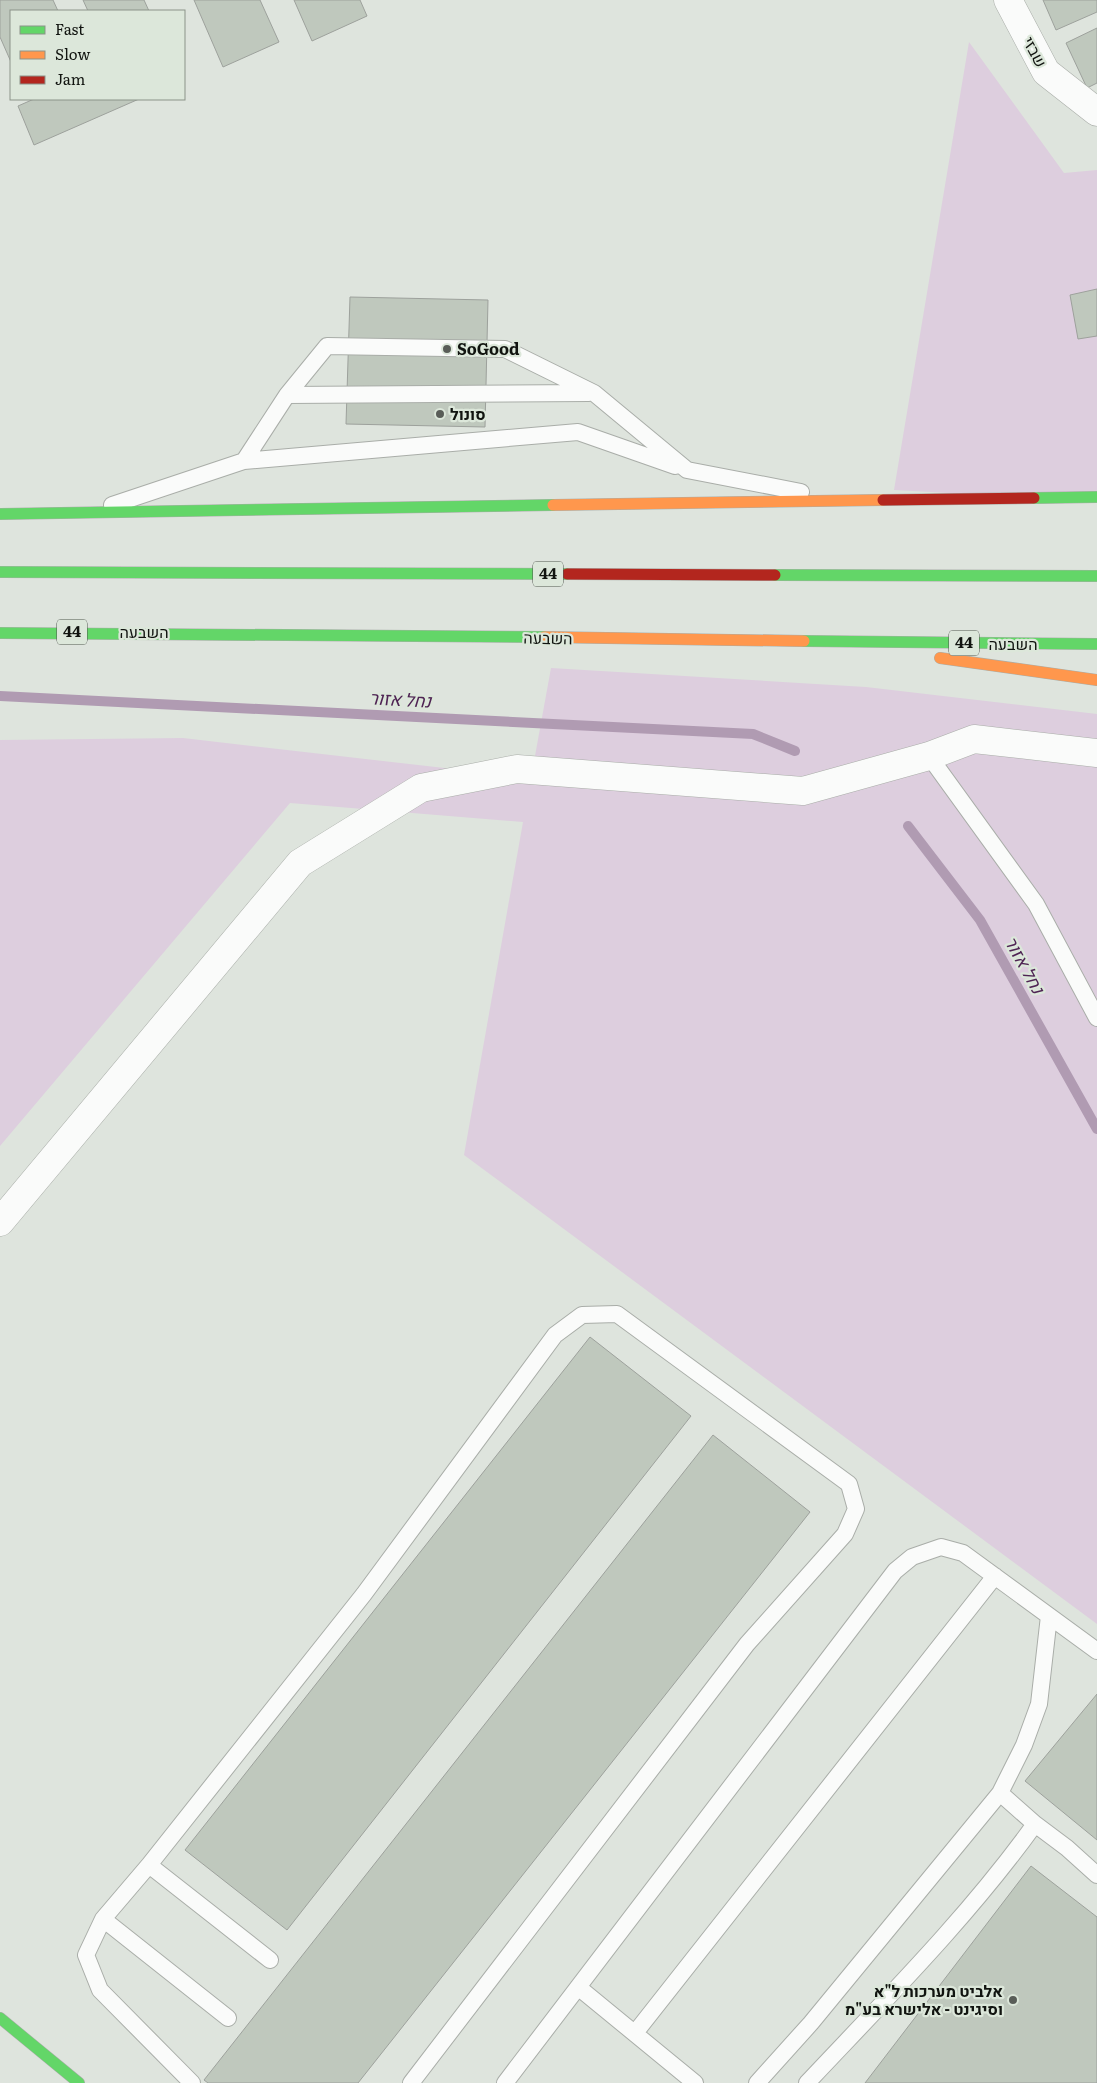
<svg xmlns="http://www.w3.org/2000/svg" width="1097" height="2083" font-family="Literata,Heebo,serif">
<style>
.green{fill:#ddcede}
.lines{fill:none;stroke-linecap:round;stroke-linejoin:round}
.stream{stroke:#b09bb2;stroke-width:10}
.building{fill:#bfc8bd;stroke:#9da19c}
.lane-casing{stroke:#a9ada8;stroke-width:18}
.street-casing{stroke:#a9ada8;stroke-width:29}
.fast-casing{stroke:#a9ada8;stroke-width:12}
.slow-casing{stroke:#a9ada8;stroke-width:12}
.jam-casing{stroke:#a9ada8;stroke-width:12}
.lane{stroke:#fafbfa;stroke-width:16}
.street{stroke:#fafbfa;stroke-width:28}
.fast{stroke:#63d668;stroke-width:11}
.slow{stroke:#ff974d;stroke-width:11}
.jam{stroke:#b3261e;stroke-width:11}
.poi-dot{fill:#595d58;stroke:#dce7da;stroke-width:2}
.labels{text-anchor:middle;stroke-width:4.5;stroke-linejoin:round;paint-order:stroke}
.shield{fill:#dce7da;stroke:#4e534d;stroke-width:1}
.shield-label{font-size:15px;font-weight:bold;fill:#111410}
.street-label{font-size:16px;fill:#111410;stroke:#dce7da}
.poi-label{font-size:16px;font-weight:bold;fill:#111410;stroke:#dce7da;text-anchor:start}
.water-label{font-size:18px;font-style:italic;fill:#4f2454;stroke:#dce7da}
</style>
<rect width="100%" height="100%" fill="#dee4dd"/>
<path class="green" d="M969,42L1064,173L1097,170V501L894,490Z
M551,668L866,687L1097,714V1624L464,1155L523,822L290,803L0,1146V740L183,738L531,778Z"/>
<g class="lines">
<path class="stream" d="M0,696L753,734L795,751
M908,826L980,920L1097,1129"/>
</g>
<path class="building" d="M0,0H53L58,11H11V62L0,37Z
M83,0H144L149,11H88Z
M194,0H260L279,42L223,67Z
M294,0H360L367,16L312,41Z
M1043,0H1097V12L1056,30Z
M1097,28V83L1087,88L1066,43Z
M34,99H139L34,145L18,106Z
M1097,289V336L1078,339L1070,295Z
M350,297L488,300L485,427L346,424Z
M590,1337L691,1416L287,1930L185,1850Z
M713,1435L810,1512L358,2083H208L204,2080Z
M1097,1694V1840L1025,1781Z
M1031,1866L1097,1917V2083H865Z"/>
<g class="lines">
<g class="lane-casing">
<path id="lane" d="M287,395L589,393
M244,461L578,432L675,466
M112,505L244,461L287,395L327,346L505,349L594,393L687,470L801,492
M929,756L1036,904L1097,1018
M1000,1793L1035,1824
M149,1865L270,1960
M103,1919L228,2018
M578,1987L695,2083
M635,2033L995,1576
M192,2083L100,1990L86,1955L103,1919L149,1865L364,1594L555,1335L582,1315L617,1314L849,1484L856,1509L845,1534L747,1644L411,2083
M505,2083L895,1571L912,1557L941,1547L963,1553L1097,1651
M757,2083L811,2023L1000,1793L1024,1745L1039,1704L1049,1616
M807,2083C886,1999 968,1917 1035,1824L1067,1848L1097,1875"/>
</g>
<g class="street-casing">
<path id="street" d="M1008,0L1046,72L1097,112
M0,1222L300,863L421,788L517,769L803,791L929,756L974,739L1097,753"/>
</g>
<g class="fast-casing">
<path id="fast" d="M1034,498L1097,497
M0,514L553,505
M0,572L567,574
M775,575L1097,576
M0,633L544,637
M804,641L1097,644
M0,2018L79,2083"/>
</g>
<g class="slow-casing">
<path id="slow" d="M553,505L883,500
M544,637L804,641
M940,658L1097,680"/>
</g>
<g class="jam-casing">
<path id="jam" d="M883,500L1034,498
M567,574L775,575"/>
</g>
<use href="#lane" class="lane"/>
<use href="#street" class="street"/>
<use href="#fast" class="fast"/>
<use href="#slow" class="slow"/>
<use href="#jam" class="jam"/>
</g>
<g class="poi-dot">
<circle cx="447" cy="349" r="5"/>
<circle cx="440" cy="414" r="5"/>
<circle cx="1013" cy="2000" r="5"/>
</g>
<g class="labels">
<g class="shield">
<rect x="533" y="561.5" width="30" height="25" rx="4"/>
<rect x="57" y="619.5" width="30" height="25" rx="4"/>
<rect x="949" y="630.5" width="30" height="25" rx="4"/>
</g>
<g class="shield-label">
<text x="548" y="579">44</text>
<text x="72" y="637">44</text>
<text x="964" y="648">44</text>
</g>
<g class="street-label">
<text transform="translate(1035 52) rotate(62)" y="6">שבזי</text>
<text x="144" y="638">השבעה</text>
<text transform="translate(548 638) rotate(1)" y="6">השבעה</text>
<text x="1013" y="650">השבעה</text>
</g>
<g class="poi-label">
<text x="457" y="355">SoGood</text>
<text x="450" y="420">סונול</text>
<text x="1003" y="1997" text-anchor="end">אלביט מערכות ל"א<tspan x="1003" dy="18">וסיגינט - אלישרא בע"מ</tspan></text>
</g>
<g class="water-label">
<text transform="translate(400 700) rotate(3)" y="6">נחל אזור</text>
<text transform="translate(1024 965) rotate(61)" y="6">נחל אזור</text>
</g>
</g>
<rect x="10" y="10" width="175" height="90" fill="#dce7da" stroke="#8b9389"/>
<rect x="20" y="26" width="25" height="8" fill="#63d668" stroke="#8b9389"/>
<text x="55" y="35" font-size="15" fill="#111410">Fast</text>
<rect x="20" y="51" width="25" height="8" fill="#ff974d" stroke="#8b9389"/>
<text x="55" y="60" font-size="15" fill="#111410">Slow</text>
<rect x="20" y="76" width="25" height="8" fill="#b3261e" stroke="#8b9389"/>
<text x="55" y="85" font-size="15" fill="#111410">Jam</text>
</svg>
